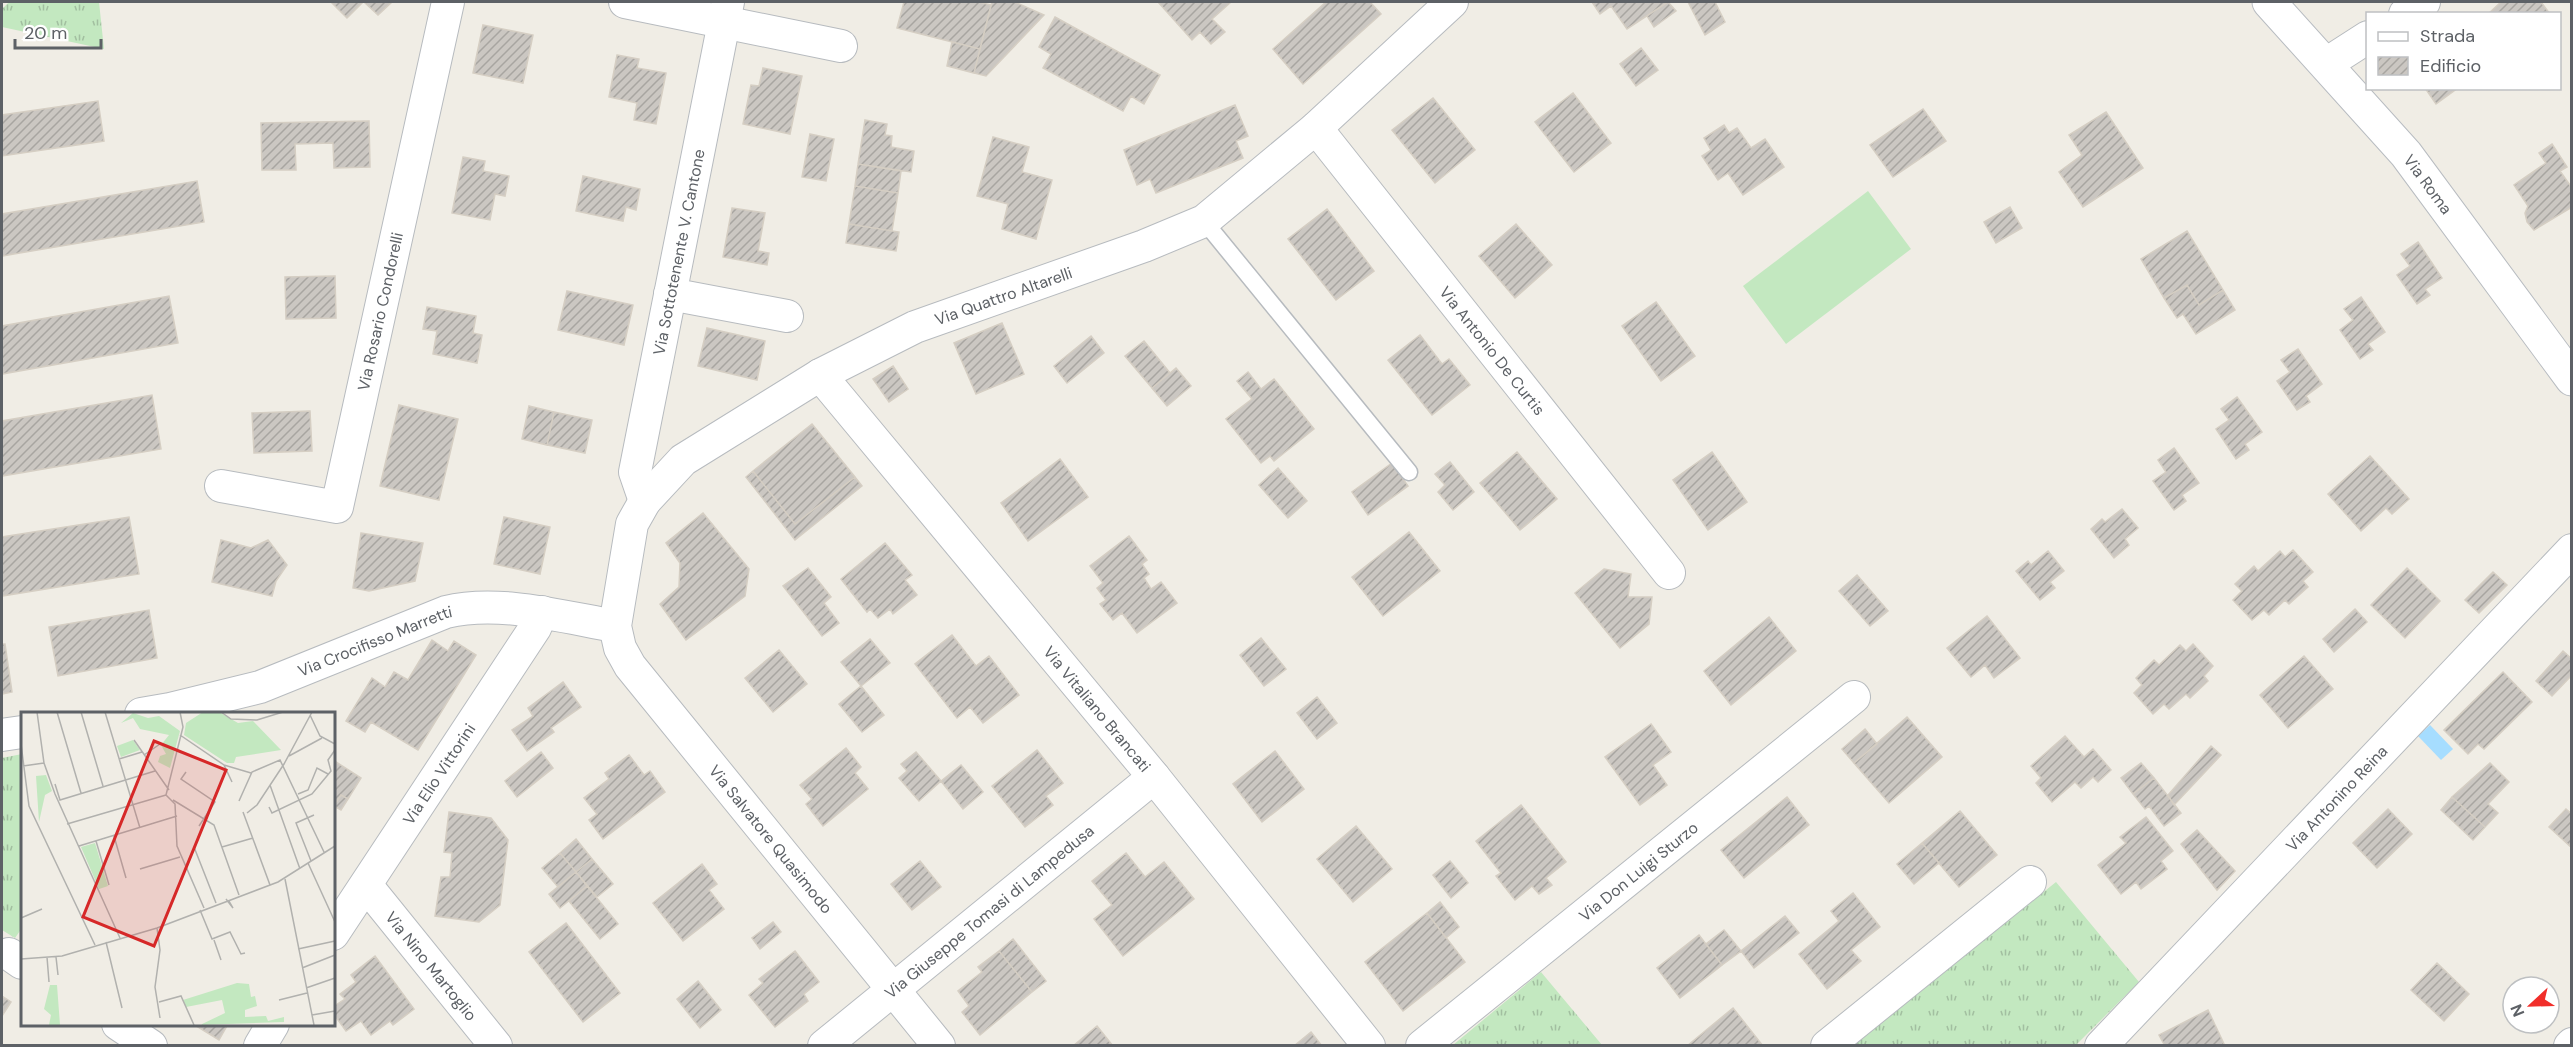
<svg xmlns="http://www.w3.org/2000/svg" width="2573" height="1047" font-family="'DM Sans',sans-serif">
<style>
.grass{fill:url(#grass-tufts)}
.pitch{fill:#c3e8c0}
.water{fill:#a6ddff}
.building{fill:url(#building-hatch);stroke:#d5cec3;stroke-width:1.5}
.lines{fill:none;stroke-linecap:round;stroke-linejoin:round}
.service-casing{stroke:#b7bbbf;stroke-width:19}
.minor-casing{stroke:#b7bbbf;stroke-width:34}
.secondary-casing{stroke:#b8bcc1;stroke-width:35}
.service{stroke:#fff;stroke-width:16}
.minor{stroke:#fff;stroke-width:32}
.secondary{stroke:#fff;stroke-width:33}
.labels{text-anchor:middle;stroke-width:4.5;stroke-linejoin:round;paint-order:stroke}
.street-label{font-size:16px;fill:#5d6166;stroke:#fff}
.inset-road{fill:none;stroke:#b1b1ae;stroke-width:1.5}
.view{fill:#d62828;fill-opacity:0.15;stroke:#d62828;stroke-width:3}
.inset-edge{fill:none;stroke:#5d6166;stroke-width:3}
</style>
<defs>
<pattern id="grass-tufts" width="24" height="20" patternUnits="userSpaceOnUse" patternTransform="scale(1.5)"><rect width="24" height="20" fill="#c3e8c0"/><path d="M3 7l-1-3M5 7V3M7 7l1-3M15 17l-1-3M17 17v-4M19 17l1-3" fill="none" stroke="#a2bfa0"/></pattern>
<pattern id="building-hatch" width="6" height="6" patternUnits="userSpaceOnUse" patternTransform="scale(1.5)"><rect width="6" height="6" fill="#cbc7c2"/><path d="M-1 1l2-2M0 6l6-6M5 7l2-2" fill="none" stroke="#a8a5a1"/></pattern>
</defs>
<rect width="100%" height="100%" fill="#f0ede5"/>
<path class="grass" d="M9,2H99L104,49L2,27V9Z
M22,754V928L15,938L2,930V758Z
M2056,882L2139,982L2076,1045H1854Z
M1541,972L1602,1045H1453Z"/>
<path class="pitch" d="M1868,191L1911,249L1786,344L1743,286Z"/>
<path class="water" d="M2430,725L2453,749L2441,760L2418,736Z"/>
<path class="building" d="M331,2H363L347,18Z
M364,2H392L378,15Z
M904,2H979L991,5L980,49L897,28Z
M992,2H1015L1044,15L986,76L974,73Z
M1158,2H1231L1212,19L1225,32L1211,44L1200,32L1192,40Z
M1326,2H1370L1381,14L1303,84L1273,49Z
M1592,2H1668L1627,29L1611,6L1600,14Z
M1668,2L1676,11L1654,27L1647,16Z
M1688,2H1715L1725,22L1705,35Z
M2501,2H2541L2550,14H2488Z
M1055,17L1160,75L1144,104L1131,96L1123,111L1043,68L1051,54L1039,47Z
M483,25L533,35L523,83L473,73Z
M952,42L980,49L974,73L947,66Z
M1641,48L1658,70L1636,86L1620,64Z
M617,55L639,59L637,68L666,73L656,124L634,120L637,103L609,97Z
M763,68L802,76L790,134L743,124L751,85L759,86Z
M2425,88H2458L2436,104Z
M1573,93L1611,143L1574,172L1535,122Z
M1433,98L1475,150L1435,183L1392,130Z
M98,101L104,141L2,156V115Z
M1235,105L1248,136L1236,141L1243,158L1156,193L1150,179L1137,185L1124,150Z
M1923,109L1946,141L1893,177L1870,145Z
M2106,112L2143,168L2083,207L2059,172L2082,155L2069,135Z
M865,120L887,124L885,135L892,136L891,147L914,151L911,172L858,164Z
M369,121L370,167L334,168L333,143L295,144L296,170H262L261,123Z
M1724,125L1729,133L1737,128L1751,148L1765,139L1784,167L1743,195L1728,173L1718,180L1702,156L1711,150L1704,138Z
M810,134L834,139L826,181L802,177Z
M993,137L1029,147L1022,172L1052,180L1036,239L1002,229L1008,204L977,196Z
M2552,144L2567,167L2560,171L2572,188V207L2534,230L2527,222L2525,213L2528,206L2514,185L2546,163L2539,153Z
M463,157L485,161L483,171L509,176L505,196L495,194L490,220L452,213Z
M858,164L901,171L898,193L855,186Z
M583,176L640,189L636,210L626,207L623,221L576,211Z
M197,181L204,222L2,256V214Z
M855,186L898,193L892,231L849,224Z
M2010,207L2022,228L1996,243L1984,222Z
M732,208L765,213L758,251L769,253L767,265L723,257Z
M1327,209L1374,271L1336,300L1288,239Z
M849,224L899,232L896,251L846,243Z
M1516,224L1552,265L1515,298L1479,256Z
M2187,231L2223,290L2199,305L2187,285L2164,298L2141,259Z
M2418,242L2442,278L2425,289L2430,295L2417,304L2397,275L2410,266L2401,254Z
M335,276L336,318L286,319L285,277Z
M2187,285L2199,305L2223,290L2235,310L2196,334L2183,314L2177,318L2164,298Z
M567,291L633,305L624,345L558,330Z
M169,296L178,343L2,374V326Z
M2361,297L2385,332L2368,344L2373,350L2360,359L2340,330L2353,320L2344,309Z
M1656,302L1695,356L1661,381L1622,326Z
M427,307L476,316L473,333L482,335L477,363L433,354L437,331L423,329Z
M1002,323L1024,374L976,394L954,343Z
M707,328L765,341L757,380L698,366Z
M1420,335L1442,364L1449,359L1470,385L1432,415L1388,360Z
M1091,336L1104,353L1067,383L1054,366Z
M1144,341L1170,373L1152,388L1125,356Z
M2298,349L2322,384L2306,396L2310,402L2297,410L2277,381L2290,372L2281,360Z
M893,366L908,389L889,402L873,379Z
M1176,368L1191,386L1167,406L1152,388Z
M1248,372L1261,389L1274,379L1314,429L1274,461L1270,456L1261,463L1226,419L1252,399L1237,381Z
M152,395L161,449L2,476V421Z
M2237,397L2262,432L2245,444L2249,450L2236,459L2216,429L2229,420L2221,409Z
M399,405L458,419L439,500L380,486Z
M529,406L554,412L547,445L522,439Z
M310,411L312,451L254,453L252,413Z
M554,412L592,420L585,453L547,445Z
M812,424L855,477L795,524L753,471Z
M2174,448L2199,483L2182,495L2186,501L2174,510L2153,481L2166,472L2158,460Z
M1517,452L1557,499L1520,530L1480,483Z
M1712,452L1747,502L1708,530L1673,480Z
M2370,456L2409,499L2392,514L2386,508L2361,531L2328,494Z
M1060,459L1088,497L1028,541L1001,503Z
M1450,462L1474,492L1453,510L1438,492L1445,485L1435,474Z
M1392,463L1408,486L1368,515L1352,492Z
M1278,468L1307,501L1288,518L1259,485Z
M753,471L795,524L855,477L862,486L795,540L746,477Z
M2122,509L2138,528L2125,539L2129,545L2114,558L2091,529L2102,519L2105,522Z
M703,513L749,569L745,596L686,640L660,604L679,587L680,563L666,543Z
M129,517L139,574L2,596V537Z
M504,517L550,527L540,574L494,564Z
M1409,532L1440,571L1383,616L1352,577Z
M361,533L423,543L415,581L369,591L353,588Z
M1129,536L1147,560L1142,564L1149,574L1144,578L1151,589L1161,582L1177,603L1137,633L1122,613L1113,620L1100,604L1106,600L1097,588L1103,583L1090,566Z
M221,540L251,548L268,540L287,565L276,581L272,596L212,582Z
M885,543L912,575L905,580L917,595L893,614L890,609L878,618L870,609L867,612L841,579Z
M2293,550L2313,572L2303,581L2308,587L2289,604L2285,600L2269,615L2264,610L2252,620L2233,600L2242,591L2235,584L2254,566L2258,571L2280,551L2285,557Z
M2048,551L2064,571L2050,582L2055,588L2040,600L2016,571L2028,561L2031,565Z
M808,568L831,597L824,603L839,623L822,636L783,586Z
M2407,568L2440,601L2405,638L2371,605Z
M1604,569L1631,574L1628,597H1652L1649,624L1620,648L1575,593Z
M2493,572L2507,585L2479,613L2465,600Z
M1857,575L1888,611L1870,626L1839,591Z
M2355,609L2367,622L2334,652L2323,639Z
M149,610L157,658L58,676L49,627Z
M1987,616L2020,658L1994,678L1985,665L1971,677L1947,648Z
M1769,617L1796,651L1731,705L1704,671Z
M952,635L976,666L989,656L1019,695L983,723L970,707L957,718L915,664Z
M1261,638L1286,669L1264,686L1240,655Z
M870,639L890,663L861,686L841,662Z
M432,640L448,651L454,641L476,655L418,750L371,722L365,732L346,721L372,678L385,687L394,672L408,680Z
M2,644H5L12,692L2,694Z
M2193,644L2213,666L2204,676L2208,681L2190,698L2186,694L2169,709L2164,704L2153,714L2134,693L2142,685L2136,678L2154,660L2159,665L2180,645L2186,651Z
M779,650L807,684L773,712L745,678Z
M2563,651L2572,659V675L2552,696L2536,681Z
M2304,656L2333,689L2288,728L2260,695Z
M2503,672L2532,702L2484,749L2478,744L2468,754L2444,730Z
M563,682L581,707L551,728L554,732L527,751L512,730L533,716L528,708Z
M861,686L884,715L862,732L839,704Z
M1317,697L1337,723L1317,739L1297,713Z
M1907,717L1942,757L1889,803L1854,763Z
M1651,724L1671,752L1653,765L1667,785L1640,805L1605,757Z
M1865,729L1877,744L1854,763L1842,749Z
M2065,736L2084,757L2093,749L2111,770L2098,782L2093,777L2081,788L2075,782L2052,802L2036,783L2041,778L2031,766Z
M2211,746L2221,755L2174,805L2168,795Z
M846,748L861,767L855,773L868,789L823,826L806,804L812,799L800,785Z
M1037,750L1063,783L1046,796L1053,805L1025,827L992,786Z
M1275,751L1304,789L1262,822L1233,784Z
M541,752L553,768L517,797L505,781Z
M916,752L941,781L919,801L899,778L907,771L901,764Z
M629,755L644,775L650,771L665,792L603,839L589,820L597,814L584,798L609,779L605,773Z
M333,760L361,778L348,799L341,795L334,806Z
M2141,763L2154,778L2133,794L2121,778Z
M2490,763L2509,782L2488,804L2498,813L2485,827L2452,797Z
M961,765L983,792L963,809L941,781Z
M2154,778L2181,813L2164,826L2149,806L2145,809L2133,794Z
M341,795L348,799L341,810L334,806Z
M1787,797L1809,825L1744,878L1721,850Z
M2452,797L2485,827L2473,840L2441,810Z
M1521,805L1566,862L1546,878L1552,885L1539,894L1532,886L1515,900L1496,876L1501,873L1476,841Z
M2388,809L2412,834L2377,868L2353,843Z
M2566,809L2572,814V848L2549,827Z
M1960,811L1997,855L1959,887L1922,843Z
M449,812L491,818L508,840L500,905L479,922L435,916L441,877H450L452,853L444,852Z
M2146,817L2173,851L2161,861L2167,869L2141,889L2136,882L2121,894L2098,865L2126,843L2120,837Z
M1356,826L1392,869L1353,902L1317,859Z
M2197,830L2235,871L2217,890L2181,844Z
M576,839L592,859L576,872L560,853Z
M1922,843L1939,863L1914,884L1897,864Z
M560,853L576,872L558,887L542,868Z
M1126,853L1145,877L1164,862L1194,899L1123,956L1094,919L1112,905L1092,881Z
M592,859L613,884L597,897L576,872Z
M920,861L941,887L912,910L891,884Z
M1450,861L1468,883L1451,898L1433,875Z
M702,864L717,884L709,890L724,909L683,941L653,903Z
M576,872L587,886L560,908L549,894Z
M587,886L618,924L600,939L569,901Z
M1853,893L1880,927L1851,950L1861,961L1827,989L1799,954L1839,921L1831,911Z
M1440,902L1459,927L1446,938L1427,913Z
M1427,913L1465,962L1403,1011L1365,962Z
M1785,916L1799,933L1754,968L1741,951Z
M773,922L781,932L760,949L752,938Z
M566,923L620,993L583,1022L529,952Z
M1724,930L1741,951L1722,965L1706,944Z
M1699,935L1722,965L1680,998L1657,968Z
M1013,939L1046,981L1032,992L999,951Z
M795,951L819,982L804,994L808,1001L775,1027L749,995L763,983L759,979Z
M999,951L1032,992L980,1035L962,1012L969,1006L958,991L982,972L978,967Z
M375,956L414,1009L393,1025L390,1021L371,1035L361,1021L346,1031L333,1013V1007L345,999L340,994L356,982L351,975Z
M2437,963L2469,994L2444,1021L2411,990Z
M698,981L721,1010L700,1028L677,999Z
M2,996L11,1002L2,1016Z
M1733,1008L1763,1046H1687Z
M2208,1010L2225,1046H2165L2159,1035Z
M193,1024H228L219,1040Z
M1097,1026L1113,1046H1073Z
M1311,1032L1322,1046H1294Z"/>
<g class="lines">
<g class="service-casing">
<path id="service" d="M1204,221L1409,472"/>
</g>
<g class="minor-casing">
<g id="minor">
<path d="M625,2L841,46"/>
<path d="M2405,14L2424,2"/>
<path d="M2326,64L2368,37"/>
<path id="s1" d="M1316,128L1669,573"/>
<path d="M670,294L787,316"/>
<path id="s2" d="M820,375L1154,777L1369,1046"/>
<path id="s3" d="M221,486L337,507L448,2"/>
<path id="s4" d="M645,501L635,472L728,2"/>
<path id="s5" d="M141,714L170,709L260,687L446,612C499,599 563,617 615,626"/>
<path d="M2,735L22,732"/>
<path id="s6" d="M366,885L496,1046"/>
<path id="s7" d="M333,934L535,628L542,612"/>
<path d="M9,954L22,963"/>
<path d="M118,1024L151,1046"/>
<path d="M260,1046L273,1024"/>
<path id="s8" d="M824,1046L1154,777"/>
<path id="s9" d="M939,1046L630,666L620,648L615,626L632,524L645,501L683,460L820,375L915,327L1144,246L1204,221L1316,128L1452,2"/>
<path id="s10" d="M1422,1046L1854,697"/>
<path d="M1827,1046L2030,882"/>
<path id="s11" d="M2101,1046L2572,550"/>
<path d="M2570,1046L2572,1044"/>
</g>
</g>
<g class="secondary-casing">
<g id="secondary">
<path id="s12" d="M2269,2L2406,154L2572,379"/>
</g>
</g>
<use href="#service" class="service"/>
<use href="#minor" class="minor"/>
<use href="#secondary" class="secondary"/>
</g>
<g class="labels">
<g class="street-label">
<text dy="6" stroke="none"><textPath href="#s12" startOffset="242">Via Roma</textPath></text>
<text dy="6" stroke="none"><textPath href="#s4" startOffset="255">Via Sottotenente V. Cantone</textPath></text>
<text dy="6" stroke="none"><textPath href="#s9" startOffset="1080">Via Quattro Altarelli</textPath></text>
<text dy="6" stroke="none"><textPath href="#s3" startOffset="318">Via Rosario Condorelli</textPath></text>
<text dy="6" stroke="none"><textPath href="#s1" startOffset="284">Via Antonio De Curtis</textPath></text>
<text dy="6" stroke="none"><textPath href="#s5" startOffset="246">Via Crocifisso Marretti</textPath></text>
<text dy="6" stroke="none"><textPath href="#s2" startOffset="434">Via Vitaliano Brancati</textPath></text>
<text dy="6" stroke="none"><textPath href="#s7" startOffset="192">Via Elio Vittorini</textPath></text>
<text dy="6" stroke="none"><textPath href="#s11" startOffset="342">Via Antonino Reina</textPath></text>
<text transform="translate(771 839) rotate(51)" y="6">Via Salvatore Quasimodo</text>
<text dy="6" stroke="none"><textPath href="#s10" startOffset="278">Via Don Luigi Sturzo</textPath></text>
<text dy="6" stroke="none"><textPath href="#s8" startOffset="213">Via Giuseppe Tomasi di Lampedusa</textPath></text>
<text dy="6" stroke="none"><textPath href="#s6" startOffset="104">Via Nino Martoglio</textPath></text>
</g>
</g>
<g transform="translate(21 712)">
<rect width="314" height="314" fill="#f0ede5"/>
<path d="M182,0H198L217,11L232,9L260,38L215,45L213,51H206L163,23L165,11ZM112,1L127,6L138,4L159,19L149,56L137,50L139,44L145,42L140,33L148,23L119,17L112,6L100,11ZM112,28L119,38L100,45L96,34ZM25,63L31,79L24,83L18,110L15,64ZM74,131L87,174L78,177L60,135Z" fill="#c3e8c0"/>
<path d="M216,271L228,272L230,285L234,284L236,294L224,298V305L245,304L247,309L263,305V310L179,313L204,301L201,288L165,295L162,288ZM29,273H36L39,313H28L30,303L23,297Z" fill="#c3e8c0"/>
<path class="inset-road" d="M16,0L23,51L34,82L99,226M36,0L60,81M60,0L82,74M84,0L119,116M200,0L210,7L236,8L262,0M289,3L299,24L314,32M159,23L203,53L211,70M113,28L148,78M0,32L8,94L74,233M123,43L139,32M268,44L301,26M98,47L121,40M203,53L230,61M2,54L23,51M165,60L160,67L194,90L178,114M34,72L39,88L134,59M249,73L279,157M277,82L287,78L296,56L307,62M145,83L154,92L156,134L183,196M145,83L162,15L159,0M152,88L193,113L218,183M218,89L231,60L259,48L303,140M248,95L251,101L291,82L310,59L307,48L314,38M222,100L249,173M226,101L236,93L263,52L291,0M46,112L145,83M93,124L105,166M75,129L88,173M58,134L156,104M173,135L195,191M201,135L232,126M290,149L275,111L293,103M287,151L314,210M119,157L159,145M264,167L293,313M205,187L212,196L208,189M179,198L191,227L209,220L220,242L224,241M0,206L21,197M136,216L139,238L134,275L139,306M193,228L200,248M85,230L101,296M277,237L314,229M26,245L28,270M35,245L37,263M0,247L41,244L136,216L257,170L314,134M281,256L314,243M285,276L314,266M258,288L286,281M138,290L160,284L173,313M291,303L314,299"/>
<path class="view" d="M133,29L205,58L133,234L62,205Z"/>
<rect width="314" height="314" class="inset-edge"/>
</g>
<rect width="2573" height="1047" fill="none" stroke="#5d6166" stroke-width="6"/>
<rect x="2366" y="12" width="195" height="78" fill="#ffffff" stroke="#bec0c2" stroke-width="1.5"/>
<rect x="2378" y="32" width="30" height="9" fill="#ffffff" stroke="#bec0c2" stroke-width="1.5"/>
<text x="2420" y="42" font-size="18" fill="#5d6166">Strada</text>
<rect x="2378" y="57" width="30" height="18" fill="url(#building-hatch)" stroke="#bec0c2" stroke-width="1.5"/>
<text x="2420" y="72" font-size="18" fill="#5d6166">Edificio</text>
<g transform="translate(2531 1005) rotate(248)"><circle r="28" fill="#ffffff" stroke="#bec0c2" stroke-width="1.5"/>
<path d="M0-4.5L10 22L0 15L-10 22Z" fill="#f12e2a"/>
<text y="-9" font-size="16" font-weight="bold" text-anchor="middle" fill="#5d6166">N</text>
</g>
<path d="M15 39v9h86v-9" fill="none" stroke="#5d6166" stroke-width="3"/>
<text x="24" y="39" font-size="18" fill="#5d6166" stroke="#ffffff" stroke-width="4.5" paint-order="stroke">20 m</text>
</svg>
